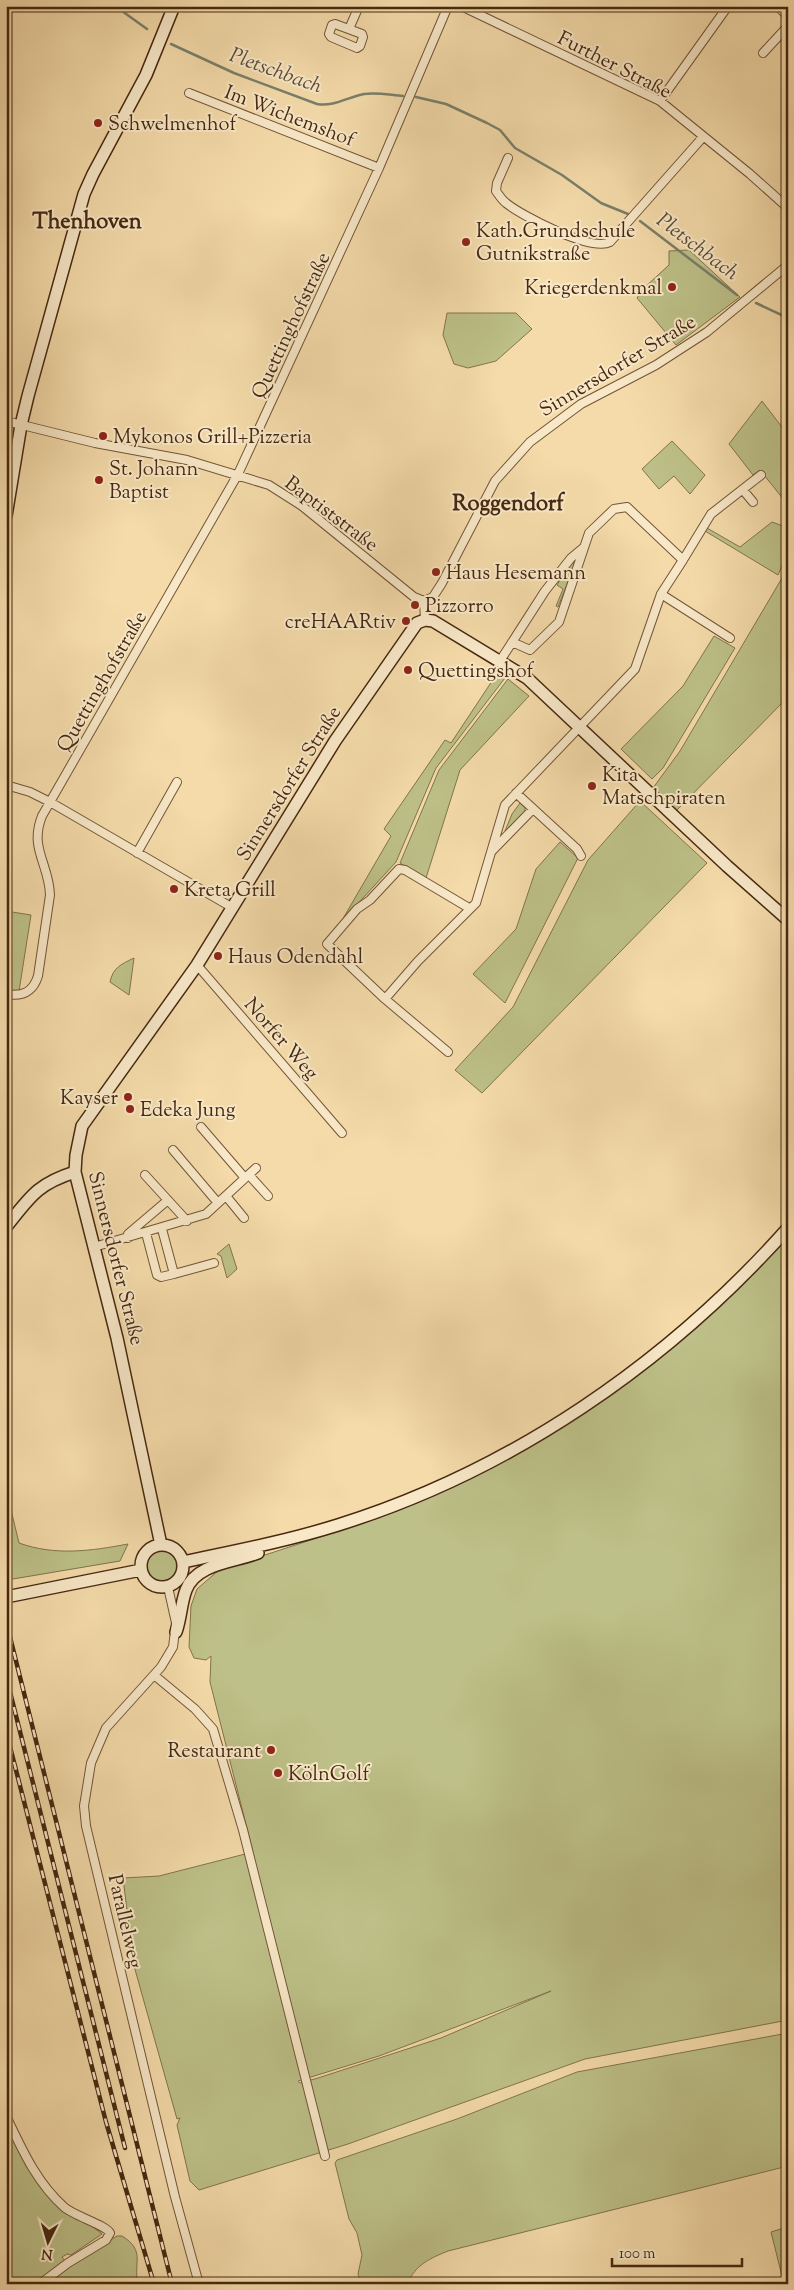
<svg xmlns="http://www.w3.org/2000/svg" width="794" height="2290" font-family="'Sorts Mill Goudy',serif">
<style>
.green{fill:#bdc088;stroke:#82744c;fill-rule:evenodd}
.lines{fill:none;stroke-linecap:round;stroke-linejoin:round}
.stream{stroke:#7a806c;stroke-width:2.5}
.street-casing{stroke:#725537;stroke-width:10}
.secondary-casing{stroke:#462811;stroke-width:14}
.street{stroke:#f8e8c8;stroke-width:8}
.secondary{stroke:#f8e8c8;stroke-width:11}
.rail-casing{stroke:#462811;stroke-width:4.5}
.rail{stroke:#f8e8c8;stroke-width:2.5;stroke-dasharray:8;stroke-linecap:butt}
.poi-dot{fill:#8f2418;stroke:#f8e8c8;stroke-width:2}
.labels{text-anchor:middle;stroke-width:4;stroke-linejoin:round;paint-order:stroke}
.street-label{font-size:20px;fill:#462811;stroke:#f8e8c8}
.poi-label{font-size:20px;fill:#462811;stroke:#f8e8c8;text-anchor:start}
.water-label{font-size:21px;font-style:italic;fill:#5c4d37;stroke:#f8e8c8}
.quarter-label{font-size:22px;font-weight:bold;fill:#462811;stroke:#f8e8c8}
</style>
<rect width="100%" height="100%" fill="#f5dbaa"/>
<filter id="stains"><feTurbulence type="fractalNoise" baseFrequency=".004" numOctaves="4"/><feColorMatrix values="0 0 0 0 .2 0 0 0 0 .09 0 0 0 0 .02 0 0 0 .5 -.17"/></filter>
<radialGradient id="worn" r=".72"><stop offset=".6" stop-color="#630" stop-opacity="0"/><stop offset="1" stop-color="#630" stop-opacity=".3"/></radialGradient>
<path class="green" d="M689,250L740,297L676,345L637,298L644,288L669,265V251Z
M447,313H516L532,329L496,361L468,368L454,364L443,335Z
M762,401L788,435V505L760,470L753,475L729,444Z
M672,441L705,475L690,494L674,476L659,489L642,469Z
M772,522L788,528V552L778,575L705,531L707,528L740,547Z
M573,560L576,561L558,607L556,606L563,589L557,585Z
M788,564V697L676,811L653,788L680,751L782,578Z
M714,636L735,648L663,768L652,779L621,749L683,686Z
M498,672L505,678L436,768L396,862L341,922L391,836L384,829L445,740L451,743Z
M508,679L529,696L460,770L426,878L400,863L439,770Z
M640,801L707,863L482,1093L455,1070L513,1007L588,860Z
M520,803L525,808V812L505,831L512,814Z
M560,842L578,858L505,1003L473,974L516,929L536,869Z
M6,911L31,915L19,991L6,989Z
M134,958L129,995L110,982C113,967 122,964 134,958Z
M788,1235V2020L585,2059L348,2144L199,2190L190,2181L177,2125L180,2118L177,2119L134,1966L123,1878L159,1876L253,1852L210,1682L211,1656L206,1660L194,1658L189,1647L191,1606L197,1589L219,1570L378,1518L481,1472L546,1437L623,1386L725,1302ZM551,1991L441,2038L318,2078L300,2083L298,2081L379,2056Z
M229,1244L237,1269L227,1278L221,1256L217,1254Z
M6,1489L19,1543C55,1556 91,1551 128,1544L120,1561L7,1580Z
M147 1566a16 16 0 1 1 32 0a16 16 0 1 1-32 0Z
M788,2033V2166L448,2251C431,2258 414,2265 408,2284H361L358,2274L362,2255L357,2233L349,2219L335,2163L337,2160L457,2119L577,2072Z
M6,2122L44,2189L102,2234L71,2255L67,2254L62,2257L65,2261L33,2284H6Z
M784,2228L788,2238V2284H784L771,2232Z
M117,2236H122C146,2251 133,2262 138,2284H43L68,2266Z"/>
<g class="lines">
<path class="stream" d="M115,6L147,29
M171,44L234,73L317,104C334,107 348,97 364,94C377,92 390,95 403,96
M416,97L446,104L487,123L500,130L515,148L562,175L601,203L628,214
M640,221L737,295
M756,303L788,318"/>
<g class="street-casing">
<path id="street" d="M461,6L660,101L750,174L788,208
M777,6L788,16
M335,24L362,34L363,37L360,46L357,48L331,37L329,34L332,25Z
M349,29L359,6
M763,53L788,26
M189,93L379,168
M660,101L728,6
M508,158L497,183L496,191C499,195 502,200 506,203C522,216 591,252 610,242L703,137
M6,421L95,443L187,460L269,485L302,506L414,597L424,601
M743,490L753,502
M683,560L711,514L761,475
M425,620L424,601L433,597L442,583L495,481L530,442L581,404L656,365L707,332L788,265
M512,642L530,650L559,622L589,533L614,509L627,507L683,560L661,594
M500,661L545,591L571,558L583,548
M6,785L30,792L50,802L233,908
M516,793L577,849L581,856
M492,851L533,809
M137,853L177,782
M469,908L405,870L399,869L370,900L357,909L327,944L385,999L418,961L476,903L505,805L635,669L661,594L730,638
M197,965L342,1133
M6,994C23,997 33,992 38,976L50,895C49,863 29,849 42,816L238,474L379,168L448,6
M385,999L448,1052
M201,1127L245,1178
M173,1150L218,1203
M145,1175L187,1221
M249,1175L268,1196
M226,1196L244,1218
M146,1233L157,1275L161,1277L174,1274L162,1229
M128,1238V1234L168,1200
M94,1247L206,1214L256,1168
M174,1274L214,1263
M168,1587L176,1623L173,1647L161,1667L106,1728L91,1763L84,1806L86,1826L175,2197L199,2284
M154,1675L195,1709L213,1729L243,1830L325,2156
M6,2116C22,2149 36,2182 64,2207C74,2216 106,2225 110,2233L106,2240L68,2263L40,2284"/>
</g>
<g class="secondary-casing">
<path id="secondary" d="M6,516L21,425L28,396L84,194L93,174L146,75L174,6
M6,1227C30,1197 37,1184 75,1172
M141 1566a21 21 0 1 1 42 0a21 21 0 1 1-42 0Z
M161,1545L117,1338L75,1172L76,1155L82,1126L197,965L335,741L417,623L425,620L433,621L527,678L727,866L788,920
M183,1562C235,1551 287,1541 338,1525C511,1471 667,1364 788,1228
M6,1597L141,1570
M176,1632C181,1618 181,1603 186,1590C196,1563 236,1562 258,1553"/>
</g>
<use href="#street" class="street"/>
<use href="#secondary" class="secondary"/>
<g class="rail-casing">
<path id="rail" d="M6,1621L172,2284
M6,1676L125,2148
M6,1731L106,2122L154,2284"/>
</g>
<use href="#rail" class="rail"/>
</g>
<g class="poi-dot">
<circle cx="98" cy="123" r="5"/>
<circle cx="466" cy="242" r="5"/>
<circle cx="672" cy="287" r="5"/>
<circle cx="103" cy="436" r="5"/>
<circle cx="99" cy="480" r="5"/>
<circle cx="436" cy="572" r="5"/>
<circle cx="415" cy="605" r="5"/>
<circle cx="406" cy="621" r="5"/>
<circle cx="408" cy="670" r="5"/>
<circle cx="592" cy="786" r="5"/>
<circle cx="174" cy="889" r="5"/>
<circle cx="218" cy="956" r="5"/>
<circle cx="128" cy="1097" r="5"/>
<circle cx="130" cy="1109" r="5"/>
<circle cx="271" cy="1750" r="5"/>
<circle cx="278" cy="1773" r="5"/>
</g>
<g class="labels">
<g class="street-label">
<text transform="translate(615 64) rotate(27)" y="7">Further Straße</text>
<text transform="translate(290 115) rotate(21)" y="7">Im Wichemshof</text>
<text transform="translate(290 325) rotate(-65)" y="7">Quettinghofstraße</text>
<text transform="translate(617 365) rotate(-31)" y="7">Sinnersdorfer Straße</text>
<text transform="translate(332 513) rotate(37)" y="7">Baptiststraße</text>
<text transform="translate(101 681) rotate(-60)" y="7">Quettinghofstraße</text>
<text transform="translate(288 783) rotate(-58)" y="7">Sinnersdorfer Straße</text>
<text transform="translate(282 1038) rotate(49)" y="7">Norfer Weg</text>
<text transform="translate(117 1258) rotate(76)" y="7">Sinnersdorfer Straße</text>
<text transform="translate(126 1921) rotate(77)" y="7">Parallelweg</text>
</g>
<g class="poi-label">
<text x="108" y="130">Schwelmenhof</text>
<text x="476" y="237">Kath.Grundschule<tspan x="476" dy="23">Gutnikstraße</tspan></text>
<text x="662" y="294" text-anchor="end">Kriegerdenkmal</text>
<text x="113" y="443">Mykonos Grill+Pizzeria</text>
<text x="109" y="475">St. Johann<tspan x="109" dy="23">Baptist</tspan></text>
<text x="446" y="579">Haus Hesemann</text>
<text x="425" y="612">Pizzorro</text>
<text x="396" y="628" text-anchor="end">creHAARtiv</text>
<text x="418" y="677">Quettingshof</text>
<text x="602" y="781">Kita<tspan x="602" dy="23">Matschpiraten</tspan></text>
<text x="184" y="896">Kreta Grill</text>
<text x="228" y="963">Haus Odendahl</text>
<text x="118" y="1104" text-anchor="end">Kayser</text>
<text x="140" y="1116">Edeka Jung</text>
<text x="261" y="1757" text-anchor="end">Restaurant</text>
<text x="288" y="1780">KölnGolf</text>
</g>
<g class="water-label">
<text transform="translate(276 70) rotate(20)" y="7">Pletschbach</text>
<text transform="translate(698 246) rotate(37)" y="7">Pletschbach</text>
</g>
<g class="quarter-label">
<text x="87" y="228">Thenhoven</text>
<text x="508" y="510">Roggendorf</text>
</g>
</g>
<rect width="794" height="2290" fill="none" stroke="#f5dbaa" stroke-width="25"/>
<rect x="8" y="8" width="779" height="2275" fill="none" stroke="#462811" stroke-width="2.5"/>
<rect x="12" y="12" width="769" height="2265" fill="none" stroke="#462811"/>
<g transform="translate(48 2242) rotate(185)" stroke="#f8e8c8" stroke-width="4" paint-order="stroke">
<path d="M0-4L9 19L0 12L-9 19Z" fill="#462811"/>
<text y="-8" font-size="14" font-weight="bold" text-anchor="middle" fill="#462811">N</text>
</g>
<path d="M612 2258v8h130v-8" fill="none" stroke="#462811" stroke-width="2.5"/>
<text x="619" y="2258" font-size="15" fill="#462811" stroke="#f8e8c8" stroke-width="4" paint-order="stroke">100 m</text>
<rect width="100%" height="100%" filter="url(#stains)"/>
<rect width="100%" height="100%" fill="url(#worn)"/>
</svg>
